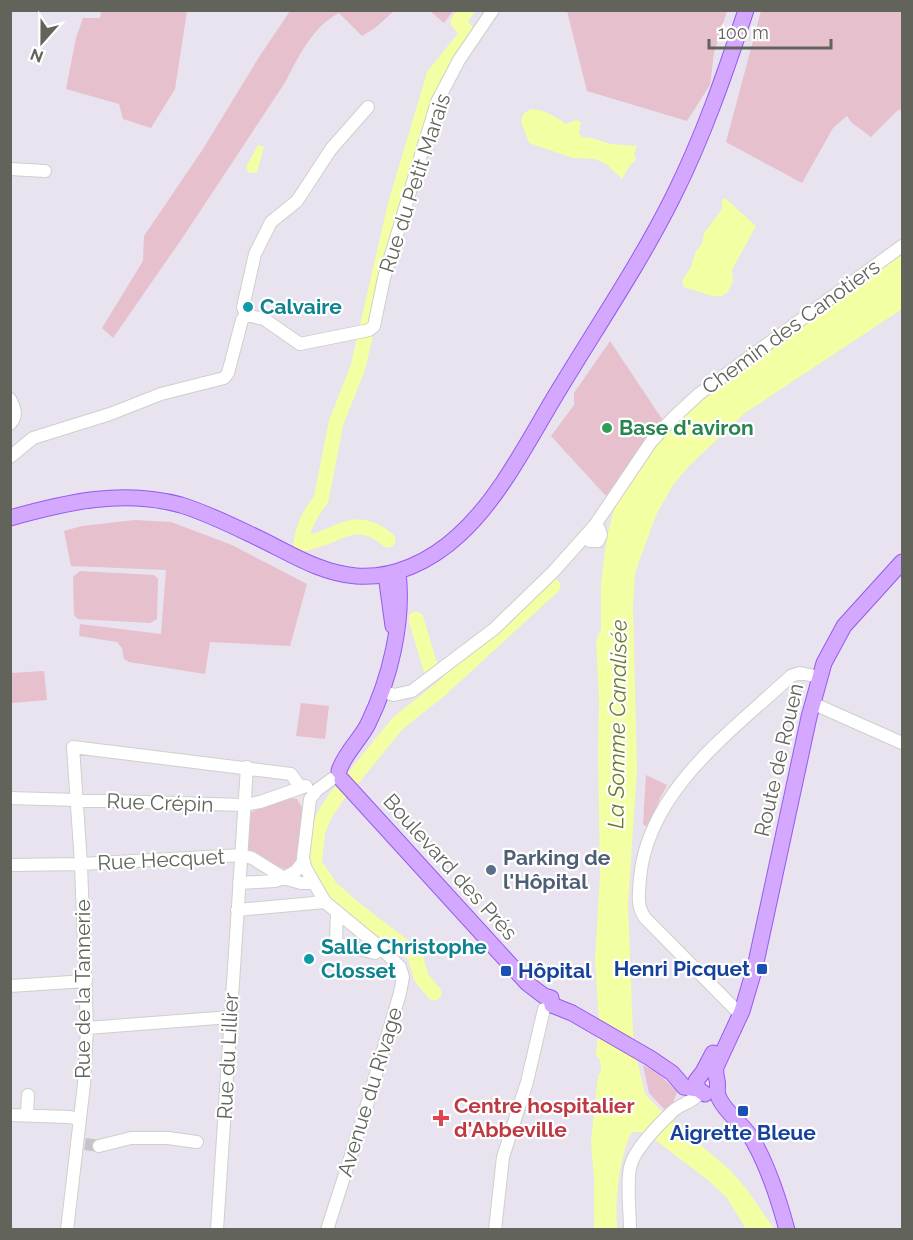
<svg xmlns="http://www.w3.org/2000/svg" width="913" height="1240" font-family="Raleway,sans-serif">
<style>
.green{fill:#e6c0cc}
.water{fill:#f4fea3}
.lines{fill:none;stroke-linecap:round;stroke-linejoin:round}
.river{stroke:#f4fea3;stroke-width:15}
.minor-tunnel{stroke:#c6c3c9;stroke-width:12;stroke-dasharray:12 6;stroke-linecap:butt}
.minor-casing{stroke:#ced0ca;stroke-width:14}
.major-casing{stroke:#965af0;stroke-width:17}
.minor{stroke:#fff;stroke-width:12}
.major{stroke:#d4a8fe;stroke-width:15}
.culture-dot{fill:#0f9aa8;stroke:#fff;stroke-width:2}
.leisure-dot{fill:#2e9e5b;stroke:#fff;stroke-width:2}
.service-dot{fill:#5c6f8a;stroke:#fff;stroke-width:2}
.transit-dot{fill:#1a4fb4;stroke:#fff;stroke-width:2}
.health-dot{fill:#e0444e;stroke:#fff;stroke-width:2}
.labels{text-anchor:middle;stroke-width:4.5;stroke-linejoin:round;paint-order:stroke}
.street-label{font-size:21px;fill:#62645b;stroke:#fff}
.culture-label{font-size:21px;font-weight:bold;fill:#0d838f;stroke:#fff;text-anchor:start}
.leisure-label{font-size:21px;font-weight:bold;fill:#27864d;stroke:#fff;text-anchor:start}
.service-label{font-size:21px;font-weight:bold;fill:#4e5e75;stroke:#fff;text-anchor:start}
.transit-label{font-size:21px;font-weight:bold;fill:#164399;stroke:#fff;text-anchor:end}
.health-label{font-size:21px;font-weight:bold;fill:#be3a42;stroke:#fff;text-anchor:start}
.water-label{font-size:22px;font-style:italic;fill:#6d7b30;stroke:#fff}
</style>
<rect width="100%" height="100%" fill="#e8e3ee"/>
<path class="green" d="M101,11H187L175,89L151,128L123,119L119,104L66,89L76,38L83,18H100Z
M290,11H394L375,28L362,36L339,13C314,25 298,57 286,81L183,237L113,338L102,328L143,261L144,236L203,149L259,57Z
M430,11H453L444,23Z
M567,11H727L714,53L710,85L687,121L587,91Z
M761,11H902V109L897,111L871,137L852,123L847,116L833,128L802,183L726,142Z
M610,341L662,419L606,496L551,436L574,405V393Z
M135,520L171,522L232,545L307,584L290,646L210,642L205,674L129,662L124,659L122,648L117,642L79,636L80,624L161,634L166,570L71,566L64,531L82,526Z
M80,571L154,575L158,579L157,619L150,623L78,619L74,615L73,577Z
M44,671L47,700L11,703V673Z
M301,703L329,706L325,739L296,736Z
M646,775L667,785L660,798L648,828L643,824Z
M289,798L297,799L303,809L296,862L292,867L285,869L280,867L246,848L251,812Z
M643,1065L658,1073L677,1092L673,1103L665,1110L649,1093Z"/>
<path class="water" d="M531,109C545,110 555,116 566,124L576,120L581,122L579,133L582,137L592,138L610,144L637,146L634,154L636,160L630,165L622,179L606,164L595,159L573,158L529,143L521,122L523,114Z
M258,145L264,147L257,172L249,173L246,167Z
M725,198L756,226L732,270L733,281L728,292L722,296H712L684,287L682,281L691,267L696,251L702,244L704,233L722,209V200Z
M902,253V309L745,413L689,466L673,485L656,515L635,573L633,607L637,770L628,904L633,1035L637,1060L645,1094L663,1113L730,1170L748,1191L774,1229H746L727,1198L709,1181L645,1132H632C619,1156 615,1202 617,1229L594,1230V1180L591,1141L598,1076L601,1071L600,1060L596,1055L599,1022L595,959L600,876L598,754L599,698L596,641L601,629V583L607,536L618,495L671,425L779,339Z"/>
<g class="lines">
<path class="river" d="M388,540C353,510 337,540 301,544C302,529 311,511 321,500L336,423L358,367L395,206L434,75L468,33L458,22L467,10
M416,619L431,669
M354,777L398,723L441,689L553,586
M339,793L325,814L318,831L314,863L330,887L356,910L415,955L421,977L434,993"/>
<path class="minor-tunnel" d="M85,1144L99,1146"/>
<g class="minor-casing">
<path id="minor" d="M10,169L45,171
M246,315L264,319L300,344L369,330L374,326L384,278L437,102L459,60L493,10
M246,315L243,307L255,254L271,222L297,201L331,149L368,107
M10,399C15,409 18,415 10,424
M10,457L33,438L110,414L161,394L224,378L228,373L242,320L246,315
M585,537L590,541H598L601,535L599,529L595,525
M382,691L394,695L412,691L494,629L553,572L595,525L651,442L672,419L699,394L902,246
M812,703L902,743
M10,798L244,805L260,802L306,786
M10,865L81,864L242,855L252,858L284,878L296,871L303,862
M239,883L275,881L284,878L301,883H313
M237,910L325,902
M337,912L336,943L375,953L382,949
M10,986L86,981
M741,1013L736,1010L645,918C636,905 639,894 640,878C648,790 731,732 791,676L800,673L819,677
M87,1028L230,1017
M10,1115L69,1117L80,1119
M27,1115L28,1095
M99,1146L131,1138H168L197,1142
M67,1230L84,1084L87,1028L81,864L73,747L291,774L301,788
M217,1230L247,767
M327,1230L363,1118L400,993L403,977L400,967L382,949L325,902L306,869L303,858L310,799L317,790L332,779
M495,1230L503,1157L527,1082L544,1009
M630,1230C630,1212 626,1179 631,1164C636,1148 659,1124 671,1113C680,1103 690,1105 701,1092"/>
</g>
<g class="major-casing">
<path id="major" d="M10,518C67,502 123,489 181,505C207,513 231,525 256,537C288,552 319,573 356,576C394,579 431,561 459,535C501,497 530,437 560,388C598,325 640,263 673,197C703,137 725,74 746,10
M386,575L393,626
M339,771C344,754 360,740 368,724C390,679 404,622 398,572
M342,780L527,983L544,996L551,998L552,1005
M552,1005L572,1013L650,1058L672,1073L684,1087L698,1089
M705,1094L698,1089L696,1081L703,1072L713,1053
M787,1230C779,1200 769,1169 754,1142C745,1125 727,1115 719,1098C715,1090 719,1087 717,1080C716,1075 715,1073 716,1067L742,1011L755,967L809,717L824,663L844,626L902,562"/>
</g>
<use href="#minor" class="minor"/>
<use href="#major" class="major"/>
</g>
<g class="culture-dot">
<circle cx="248" cy="307" r="6"/>
<circle cx="309" cy="959" r="6"/>
</g>
<circle class="leisure-dot" cx="607" cy="428" r="6"/>
<circle class="service-dot" cx="491" cy="870" r="6"/>
<g class="transit-dot">
<rect x="756" y="963" width="12" height="12" rx="3"/>
<rect x="500" y="965" width="12" height="12" rx="3"/>
<rect x="737" y="1105" width="12" height="12" rx="3"/>
</g>
<path class="health-dot" d="M438 1109h6v6h6v6h-6v6h-6v-6h-6v-6h6z"/>
<g class="labels">
<g class="street-label">
<text transform="translate(415 183) rotate(-72)" y="7">Rue du Petit Marais</text>
<text transform="translate(791 327) rotate(-36)" y="7">Chemin des Canotiers</text>
<text transform="translate(779 760) rotate(-77)" y="7">Route de Rouen</text>
<text transform="translate(160 803) rotate(2)" y="7">Rue Crépin</text>
<text transform="translate(161 860) rotate(-3)" y="7">Rue Hecquet</text>
<text transform="translate(450 867) rotate(48)" y="7">Boulevard des Prés</text>
<text transform="translate(83 989) rotate(-90)" y="7">Rue de la Tannerie</text>
<text transform="translate(228 1056) rotate(-87)" y="7">Rue du Lillier</text>
<text transform="translate(370 1092) rotate(-73)" y="7">Avenue du Rivage</text>
</g>
<g class="culture-label">
<text x="260" y="314">Calvaire</text>
<text x="321" y="954">Salle Christophe<tspan x="321" dy="24">Closset</tspan></text>
</g>
<g class="leisure-label">
<text x="619" y="435">Base d'aviron</text>
</g>
<g class="service-label">
<text x="503" y="865">Parking de<tspan x="503" dy="24">l'Hôpital</tspan></text>
</g>
<g class="transit-label">
<text x="750" y="976">Henri Picquet</text>
<text x="518" y="978" text-anchor="start">Hôpital</text>
<text x="743" y="1140" text-anchor="middle">Aigrette Bleue</text>
</g>
<g class="health-label">
<text x="454" y="1113">Centre hospitalier<tspan x="454" dy="24">d'Abbeville</tspan></text>
</g>
<g class="water-label">
<text transform="translate(617 724) rotate(-89)" y="8">La Somme Canalisée</text>
</g>
</g>
<rect width="913" height="1240" fill="none" stroke="#62645b" stroke-width="24"/>
<g transform="translate(42 42) rotate(201)" stroke="#ffffff" stroke-width="4.5" paint-order="stroke">
<path d="M0-4.5L10 22L0 15L-10 22Z" fill="#62645b"/>
<text y="-9" font-size="16" font-weight="bold" text-anchor="middle" fill="#62645b">N</text>
</g>
<path d="M709 39v9h122v-9" fill="none" stroke="#62645b" stroke-width="3"/>
<text x="718" y="39" font-size="18" fill="#62645b" stroke="#ffffff" stroke-width="4.5" paint-order="stroke">100 m</text>
</svg>
